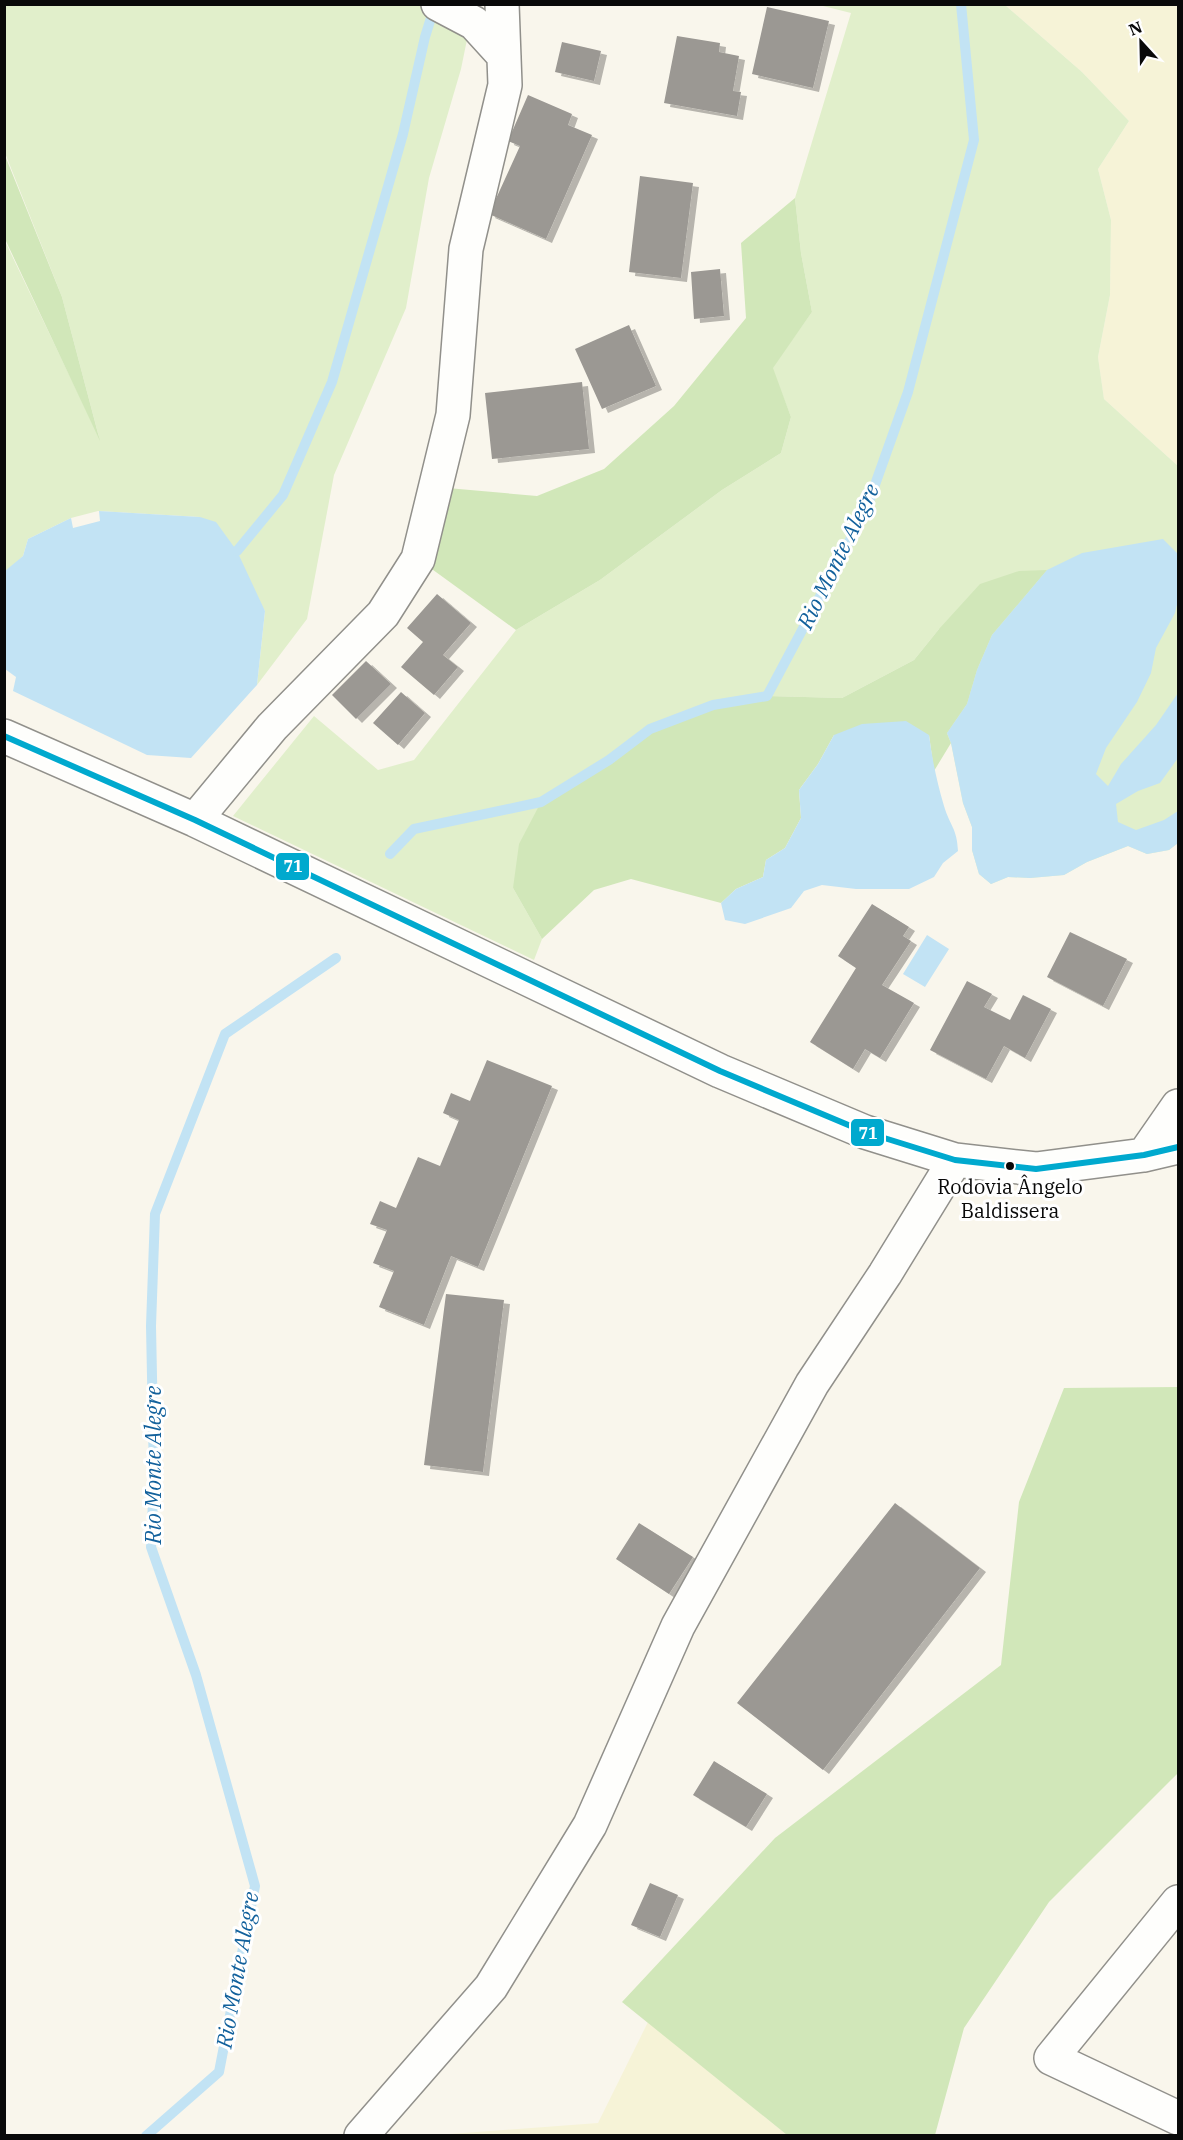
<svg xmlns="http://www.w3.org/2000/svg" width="1183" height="2140" font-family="'IBM Plex Serif',serif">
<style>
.farmland{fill:#f6f3d7}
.green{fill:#e1efcb}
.forest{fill:#d1e7b9}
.water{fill:#c2e3f4}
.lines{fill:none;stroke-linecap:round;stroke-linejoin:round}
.stream{stroke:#c2e3f4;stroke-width:10}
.building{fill:#9b9893;filter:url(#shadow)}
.minor-casing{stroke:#91908b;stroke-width:36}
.minor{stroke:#fefefc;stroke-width:33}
.bus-1-casing{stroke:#fff;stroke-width:10}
.bus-1{stroke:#00a9ce;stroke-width:6}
.bus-dot{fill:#090909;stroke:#fff;stroke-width:2}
.labels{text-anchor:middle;stroke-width:6;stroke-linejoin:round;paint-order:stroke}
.bus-label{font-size:20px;fill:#090909;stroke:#fff}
.water-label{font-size:22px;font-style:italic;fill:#12619c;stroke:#fff}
.line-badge{stroke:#fff;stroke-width:2}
.badge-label{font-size:16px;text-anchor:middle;font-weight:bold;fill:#fff}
</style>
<defs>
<filter id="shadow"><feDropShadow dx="6" dy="4" stdDeviation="0" flood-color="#0004"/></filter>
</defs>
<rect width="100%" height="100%" fill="#f9f6ec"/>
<path class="farmland" d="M1005,5H1178V466L1104,399L1098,357L1110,295L1111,220L1098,169L1129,121L1082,72Z
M648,2022L787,2135H437L598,2123Z"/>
<path class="green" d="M5,5H474L461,69L429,178L406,308L334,475L307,619L257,685L265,611L200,517L98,511L71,518L28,539L23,556L6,572L5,571L4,239L99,437L62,297L5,153Z
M819,5H1005L1082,72L1129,121L1098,169L1111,220L1110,295L1098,357L1104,399L1178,466V843L1169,850L1147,854L1128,846L1087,862L1064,875L1030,878L1008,877L991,884L979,874L972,850V827L963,803L951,743L947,733L939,629L914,660L842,698L767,696L650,729L608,760L513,888L542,939L534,960L233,816L314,716L378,770L414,760L516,630L600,580L722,490L781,453L791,417L772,368L812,312L801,253L795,198L851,13Z"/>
<path class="forest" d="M4,153L62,297L100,441L5,239Z
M795,198L801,253L812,312L773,368L791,417L781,453L722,490L600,580L516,630L418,559L436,487L537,496L604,469L674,406L746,318L741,243Z
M1047,570L992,635L977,670L967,704L947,733L951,743L934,771L929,735H834L818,764L799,790L801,818L785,848L766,860L763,877L736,889L721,903L631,879L594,890L542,939L513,888L519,844L541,802L608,760L650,729L713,705L767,696L842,698L914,660L939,629L980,584L1019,571Z
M1178,1387V1773L1049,1902L964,2028L935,2135H787L622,2002L775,1838L1001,1665L1019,1502L1064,1388Z"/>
<path class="water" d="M99,511L200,517L216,522L237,551L265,611L257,685L191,758L147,755L13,691L16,677L5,669V571L23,556L28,539L71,518L73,528L100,521Z
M1163,539L1177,553L1178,600L1175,613L1156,648L1151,673L1137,702L1106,748L1096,774L1108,786L1121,764L1156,725L1178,693V758L1160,783L1138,791L1116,804L1118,822L1136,830L1164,820L1178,811V843L1169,850L1147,854L1128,846L1087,862L1064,875L1030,878L1008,877L991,884L979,874L972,850V827L963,803L951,743L947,733L967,704L977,670L992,635L1047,570L1082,553Z
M906,721L929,735C932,759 937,782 944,806C950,826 957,828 958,851L943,863L934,877L909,889H856L822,885L804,891L791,908L745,924L725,920L721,903L736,889L763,877L766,860L785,848L801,818L799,790L818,764L834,735L862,724Z
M927,935L949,949L925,987L903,974Z"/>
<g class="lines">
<path class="stream" d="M237,551L283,495L332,382L403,134L425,37L435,5
M390,854L414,829L541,802L609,760L650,729L713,705L767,696L866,510L908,392L974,140L961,4
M146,2136L219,2072L255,1886L196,1675L151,1547L154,1477L151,1326L155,1214L225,1034L336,958"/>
</g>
<path class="building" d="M767,7L829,21L813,88L752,74Z
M677,36L720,43L719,52L739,56L733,91L741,92L737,116L664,103Z
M562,42L601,51L594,81L555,72Z
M528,95L572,114L568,125L592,135L546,239L489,214L520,146L508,141Z
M640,176L693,183L681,278L629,272Z
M720,269L724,316L694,319L691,272Z
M629,325L656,386L602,409L575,349Z
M582,382L589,449L492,459L485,393Z
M437,594L471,623L443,655L458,667L434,695L401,667L423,642L407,628Z
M366,661L391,684L356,719L332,695Z
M401,692L425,713L398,745L373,723Z
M872,904L909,927L903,936L911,941L882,985L914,1003L880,1058L865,1049L853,1069L810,1042L856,968L838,956Z
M1070,932L1127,959L1103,1006L1047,977Z
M967,981L992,994L984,1007L1010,1020L1023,995L1051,1009L1025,1058L1004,1046L986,1079L930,1050Z
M487,1060L552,1086L478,1267L451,1256L424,1325L379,1307L394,1271L373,1263L387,1230L370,1224L380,1201L396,1208L418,1157L440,1166L459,1120L443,1113L451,1093L470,1101Z
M446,1294L504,1300L483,1472L424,1465Z
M895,1503L980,1568L823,1770L737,1703Z
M639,1523L693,1557L669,1594L616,1559Z
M714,1761L767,1794L746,1827L693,1795Z
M650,1883L678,1895L660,1937L631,1925Z"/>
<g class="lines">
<g class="minor-casing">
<path id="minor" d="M438,4L474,23L504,56
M4,736L195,820L720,1071L865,1132L955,1160L1036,1169L1144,1155L1178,1147
M195,820L272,727L383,614L418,559L453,415L466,249L505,85L502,4
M1144,1155L1178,1106
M1178,1902L1051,2058L1178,2118
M361,2136L491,1987L590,1825L678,1626L812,1384L885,1274L955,1160"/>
</g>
<use href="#minor" class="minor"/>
<g class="bus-1-casing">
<path id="bus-1" d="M4,736L195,820L720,1071L865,1132L955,1160L1036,1169L1144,1155L1178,1147"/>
</g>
<use href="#bus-1" class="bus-1"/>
</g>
<circle class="bus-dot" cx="1010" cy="1166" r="5"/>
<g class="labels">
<g class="bus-label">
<text x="1010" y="1194">Rodovia Ângelo<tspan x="1010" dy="24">Baldissera</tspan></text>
</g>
<g class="water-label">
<text transform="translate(838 556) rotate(-64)" y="8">Rio Monte Alegre</text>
<text transform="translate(153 1465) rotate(-90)" y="8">Rio Monte Alegre</text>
<text transform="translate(237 1970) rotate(-80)" y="8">Rio Monte Alegre</text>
</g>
</g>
<g class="line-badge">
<rect x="275" y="852" width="35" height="29" rx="6" fill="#00a9ce"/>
<rect x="850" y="1118" width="35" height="29" rx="6" fill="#00a9ce"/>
</g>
<g class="badge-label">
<text x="293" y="872">71</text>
<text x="868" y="1139">71</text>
</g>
<rect width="1183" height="2140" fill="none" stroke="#090909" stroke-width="12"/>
<g transform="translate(1141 42) rotate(338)" stroke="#ffffff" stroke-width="4.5" paint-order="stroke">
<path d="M0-4.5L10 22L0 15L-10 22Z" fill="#090909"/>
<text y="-9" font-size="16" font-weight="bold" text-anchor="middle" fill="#090909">N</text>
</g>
</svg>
